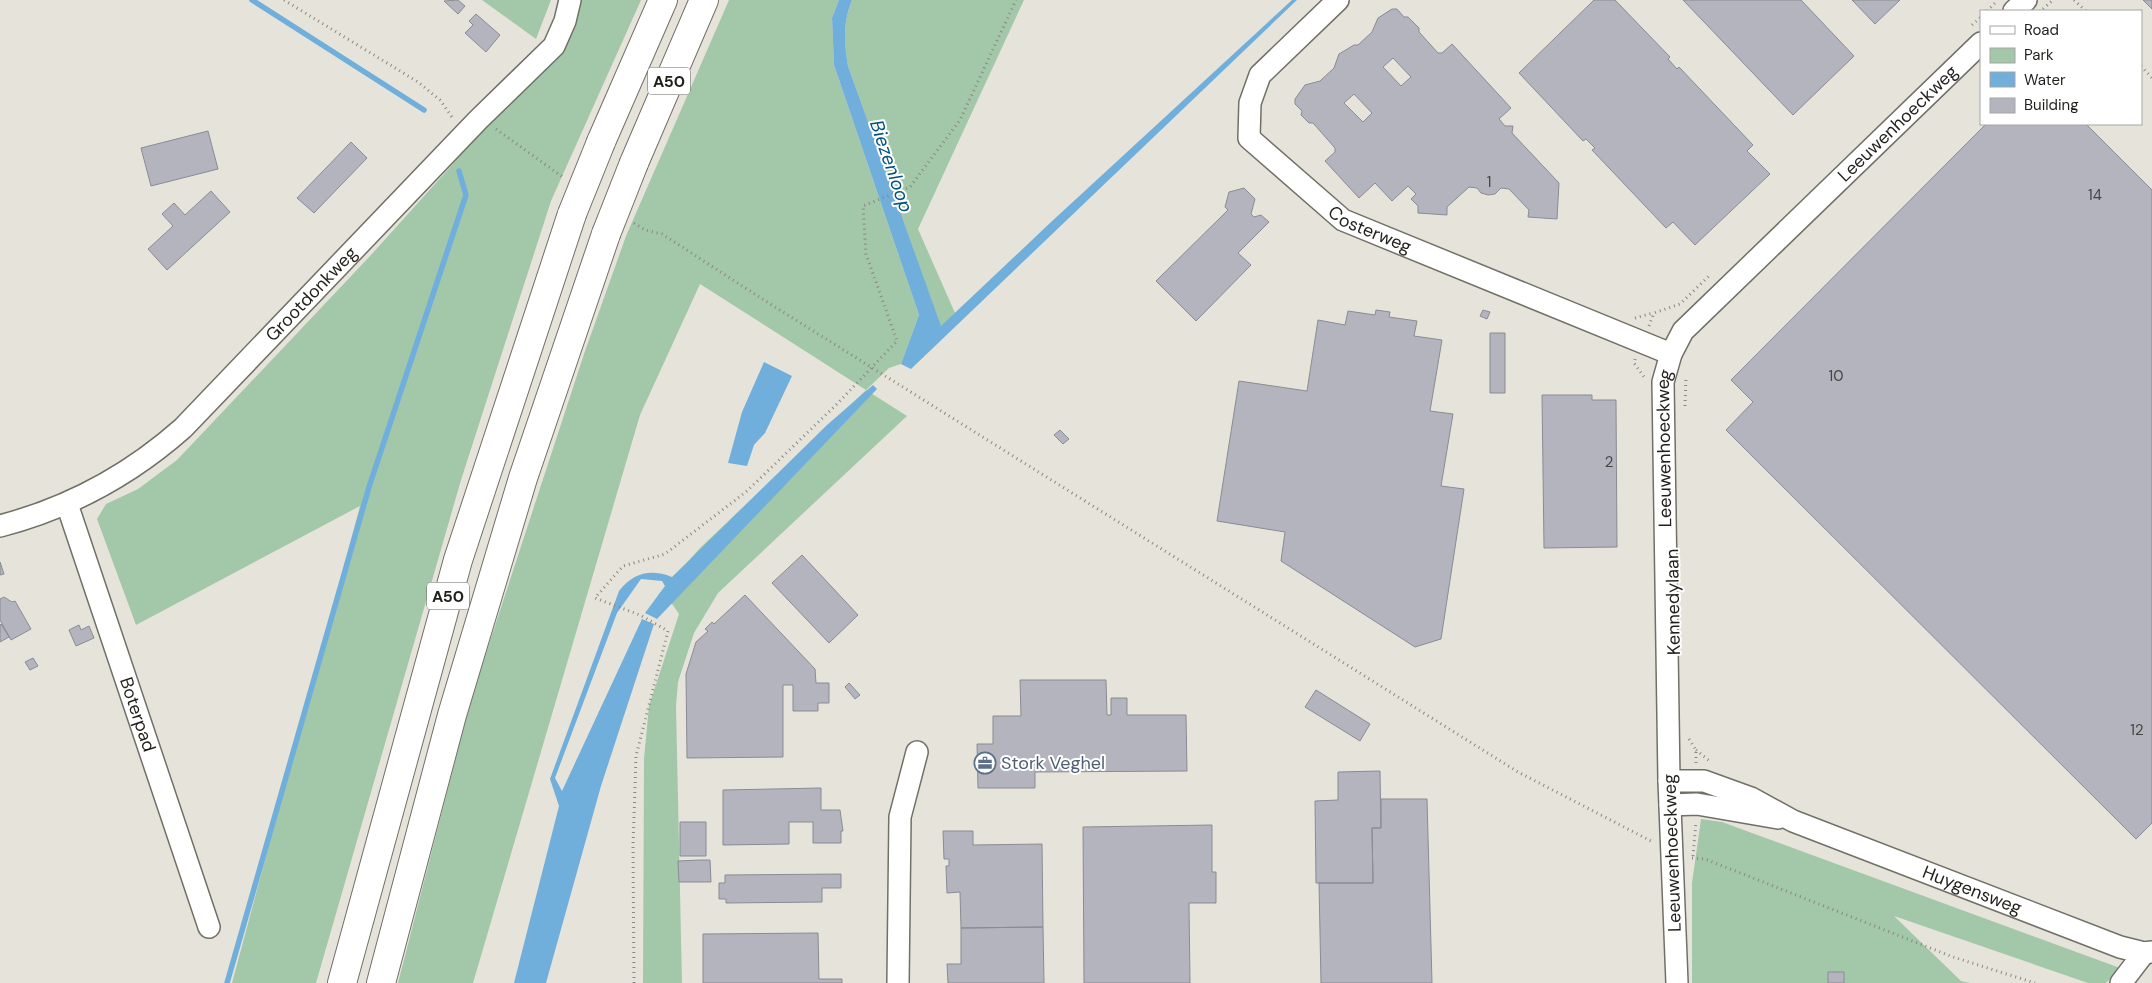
<svg xmlns="http://www.w3.org/2000/svg" width="2152" height="983" font-family="'DM Sans',sans-serif">
<style>
.green{fill:#a3c7a9}
.water{fill:#70afdb}
.lines{fill:none;stroke-linecap:round;stroke-linejoin:round}
.stream{stroke:#70afdb;stroke-width:5.5}
.building{fill:#b3b4bd;stroke:#8a8b94;fill-rule:evenodd}
.minor-casing{stroke:#717067;stroke-width:24}
.motorway-casing{stroke:#717067;stroke-width:30}
.path{stroke:#8a8881;stroke-width:3;stroke-dasharray:1 4;stroke-linecap:butt}
.minor{stroke:#fff;stroke-width:21}
.motorway{stroke:#fff;stroke-width:28}
.motorway-bridge-casing{stroke:#717067;stroke-width:30;stroke-linecap:butt}
.motorway-bridge{stroke:#fff;stroke-width:28}
.labels{text-anchor:middle;stroke-width:4;stroke-linejoin:round;paint-order:stroke}
.number-label{font-size:15px;fill:#454444}
.shield{fill:#fff;stroke:#63625f;stroke-width:1}
.shield-label{font-size:16px;font-weight:bold;fill:#201f1b}
.street-label{font-size:18px;fill:#201f1b;stroke:#fff}
.service-label{font-size:18px;fill:#4e5e75;stroke:#fff;text-anchor:start}
.water-label{font-size:19px;font-style:italic;fill:#01527d;stroke:#fff}
</style>
<rect width="100%" height="100%" fill="#e6e4da"/>
<path class="green" d="M482,0H551L536,39Z
M578,0H641L551,201L461,480L316,983H232L360,506L136,625L97,519L106,504L138,489L177,460L371,255L452,165Z
M729,0H839L832,18L834,65L919,315L901,364L889,368L866,390L907,416L718,593L694,633L678,682L676,706L682,983H643L644,759L649,706L679,614L673,605L658,595L700,548L866,390L700,284L640,415L473,983H398L471,699L584,354L626,236Z
M852,0H1024L918,229L955,313L941,327L848,66C844,42 843,22 852,0Z
M1701,819L1722,822L2120,968L2106,983H2088L1894,916L1961,981L1970,983H1692V883Z"/>
<path class="water" d="M839,0H852C843,22 844,42 848,66L941,326L1050,223L1292,0H1297L911,369L901,364L919,315L834,65L832,18Z
M764,362L792,376L765,433L754,445L747,466L728,463L742,412Z
M873,385L877,389L657,619L645,613L665,586L662,581L641,579L617,613L555,778L562,791L642,619L654,624L601,786L546,983H514L559,806L550,779L619,591C634,572 651,569 672,577L827,425Z"/>
<g class="lines">
<path class="stream" d="M252,0L424,110
M227,983L369,487L466,195L459,171"/>
</g>
<path class="building" d="M458,0L465,6L458,14L444,1Z
M1594,0H1615L1670,57L1668,59L1677,69L1679,67L1753,145L1747,151L1770,174L1695,245L1673,222L1666,228L1592,150L1595,148L1586,139L1583,141L1519,73Z
M1683,0H1801L1854,56L1793,115Z
M1852,0H1900L1875,24Z
M2143,0H2152V9Z
M1392,9H1397L1404,17H1408L1419,28V32L1438,53H1442L1452,44L1511,108L1499,119L1505,126H1513L1512,133L1559,183L1557,219L1528,217L1529,210L1509,189L1501,188L1495,194L1488,195L1481,193L1477,188L1469,187L1447,207V215L1418,213V206L1411,199L1416,194L1408,186L1392,201L1375,183L1359,198L1325,161L1335,152V148L1313,123H1309L1301,115L1302,111L1295,104V99L1305,85L1320,81L1334,68L1339,54L1354,45H1358L1372,32L1378,18ZM1393,58L1411,77L1401,86L1383,67ZM1354,94L1372,113L1363,122L1344,103Z
M476,14L500,35L486,52L465,33L473,25L469,21Z
M1986,124H2086L2152,190V823L2136,839L1726,430L1753,402L1731,380Z
M208,131L218,169L151,186L141,148Z
M351,142L367,158L314,213L297,198Z
M1244,188L1255,199L1251,214L1254,217L1261,215L1269,222L1238,253L1251,265L1196,321L1156,281L1228,210L1225,207L1229,192Z
M211,191L230,212L167,270L148,249L173,226L162,214L174,203L185,215Z
M1376,310L1390,312L1389,317L1417,321L1414,336L1442,340L1430,411L1453,414L1441,486L1464,489L1441,639L1415,647L1281,561L1285,532L1217,521L1239,381L1307,391L1318,320L1345,325L1348,311L1375,315Z
M1483,310L1490,312L1487,319L1480,316Z
M1490,333H1505V393H1490Z
M1542,395H1592V400H1616L1617,547L1544,548Z
M1060,430L1069,439L1063,444L1054,435Z
M802,555L858,615L829,643L772,583Z
M0,562L4,574L0,575Z
M745,595L815,669L816,683H829V703H818V711H793V685H783V757L687,758L686,674L696,642L708,631L705,629L712,622L714,624Z
M4,597L12,602L15,601L31,629L11,640L0,620V599Z
M1,624L9,637L0,642V625Z
M79,625L81,630L89,626L94,638L76,646L69,630Z
M33,658L38,666L30,670L25,662Z
M1020,680H1106L1107,715H1111V698H1127V715H1186L1187,771L1035,772V788H978L977,744H993V716H1021Z
M849,683L860,695L855,699L845,687Z
M1316,690L1370,724L1360,741L1305,707Z
M1380,771L1381,828H1372L1373,883H1316L1315,801L1338,800V772Z
M821,788V810H840L843,831H841V843H813V822H789V844L723,845V790Z
M1381,799H1427L1432,983H1321L1319,883H1373L1372,828H1381Z
M680,822H706V856H680Z
M1212,825V872H1216V903H1189L1190,983H1084L1083,827Z
M943,831H973V845L1042,844L1043,927L961,928L960,892L947,893L946,866H949V859H944Z
M699,860H710L711,882H679L678,861Z
M841,874V888H822V902L726,903V899H719V883H725V875Z
M1043,927L1044,983H948L947,964H961V928Z
M818,933L819,979H842V983H703V934Z
M1828,972H1844V983H1828Z"/>
<g class="lines">
<g class="minor-casing">
<g id="minor">
<path id="s1" d="M1338,0L1260,75L1250,103L1249,138L1343,220L1671,354"/>
<path d="M2014,11L2026,0"/>
<path id="s2" d="M67,504L209,927"/>
<path id="s3" d="M0,526C69,508 130,475 183,428L478,120L554,46L565,21L570,0"/>
<path id="s4" d="M1669,781H1704L1751,798L1793,821L2120,947L2144,953L2152,952"/>
<path d="M1670,805L1697,804L1778,818"/>
<path d="M898,983L900,817L917,752"/>
<path id="s5" d="M1677,983L1669,781L1663,382L1671,354L1683,331L1981,43"/>
<path d="M2121,983L2144,953"/>
</g>
</g>
<g class="motorway-casing">
<path id="motorway" d="M601,142L663,0
M634,163L704,0
M342,983L458,560L572,214
M381,983L452,715L523,478L606,234"/>
</g>
<path class="path" d="M284,0L418,82L440,100L454,120
M2074,0L2086,11
M2043,9L2053,0
M1987,11L1996,2
M1972,25L1981,17
M2141,66L2152,78
M496,129L564,178
M634,223L645,230L662,234L767,302L1518,772L1651,841
M1635,318L1653,313
M1649,326L1654,313L1680,304L1711,274
M1635,359L1634,363L1644,377
M1685,406L1686,377
M1689,739L1696,750V763
M1696,750L1711,762
M1693,856L1696,822
M1692,858L1705,859L1953,957L2035,983
M634,983L633,847L636,756L668,631L640,615L595,598L623,566L665,554L747,491L837,404L897,341L866,254L863,206L910,187L960,120L1016,0"/>
<use href="#minor" class="minor"/>
<use href="#motorway" class="motorway"/>
<g class="motorway-bridge-casing">
<path id="motorway-bridge" d="M572,214L601,142
M606,234L634,163"/>
</g>
<use href="#motorway-bridge" class="motorway-bridge"/>
</g>
<defs>
<g id="office-ring" transform="scale(1.125)"><circle r="9.5" fill="#fff" stroke="#5c6f8a" stroke-width="1.5"/><path d="M-6-3h4V-5.5h4V-3h4V5H-6ZM-1-4.5V-3h2v-1.5ZM-6 0V1H6V0Z" fill="#5c6f8a"/></g>
</defs>
<g fill-rule="evenodd">
<use href="#office-ring" x="985" y="763"/>
</g>
<g class="labels">
<g class="number-label">
<text x="1489" y="187">1</text>
<text x="2095" y="200">14</text>
<text x="1836" y="381">10</text>
<text x="1609" y="467">2</text>
<text x="2137" y="735">12</text>
</g>
<g class="shield">
<rect x="648" y="67.5" width="42" height="27" rx="4"/>
<rect x="427" y="582.5" width="42" height="27" rx="4"/>
</g>
<g class="shield-label">
<text x="669" y="87">A50</text>
<text x="448" y="602">A50</text>
</g>
<g class="street-label">
<text dy="6" stroke="none"><textPath href="#s5" startOffset="955">Leeuwenhoeckweg</textPath></text>
<text dy="6" stroke="none"><textPath href="#s1" startOffset="326">Costerweg</textPath></text>
<text dy="6" stroke="none"><textPath href="#s3" startOffset="395">Grootdonkweg</textPath></text>
<text dy="6" stroke="none"><textPath href="#s5" startOffset="535">Leeuwenhoeckweg</textPath></text>
<text transform="translate(1673 602) rotate(-91)" y="6">Kennedylaan</text>
<text dy="6" stroke="none"><textPath href="#s2" startOffset="222">Boterpad</textPath></text>
<text transform="translate(1672 853) rotate(-92)" y="6">Leeuwenhoeckweg</text>
<text dy="6" stroke="none"><textPath href="#s4" startOffset="325">Huygensweg</textPath></text>
</g>
<g class="service-label">
<text x="1001" y="769">Stork Veghel</text>
</g>
<g class="water-label">
<text transform="translate(892 166) rotate(71)" y="7">Biezenloop</text>
</g>
</g>
<rect x="1980" y="10" width="162" height="115" fill="#ffffff" stroke="#a6a5a4"/>
<rect x="1990" y="26" width="25" height="8" fill="#ffffff" stroke="#a6a5a4"/>
<text x="2024" y="35" font-size="15" fill="#201f1b">Road</text>
<rect x="1990" y="48" width="25" height="15" fill="#a3c7a9" stroke="#a6a5a4"/>
<text x="2024" y="60" font-size="15" fill="#201f1b">Park</text>
<rect x="1990" y="72" width="25" height="15" fill="#70afdb" stroke="#a6a5a4"/>
<text x="2024" y="85" font-size="15" fill="#201f1b">Water</text>
<rect x="1990" y="98" width="25" height="15" fill="#b3b4bd" stroke="#a6a5a4"/>
<text x="2024" y="110" font-size="15" fill="#201f1b">Building</text>
</svg>
